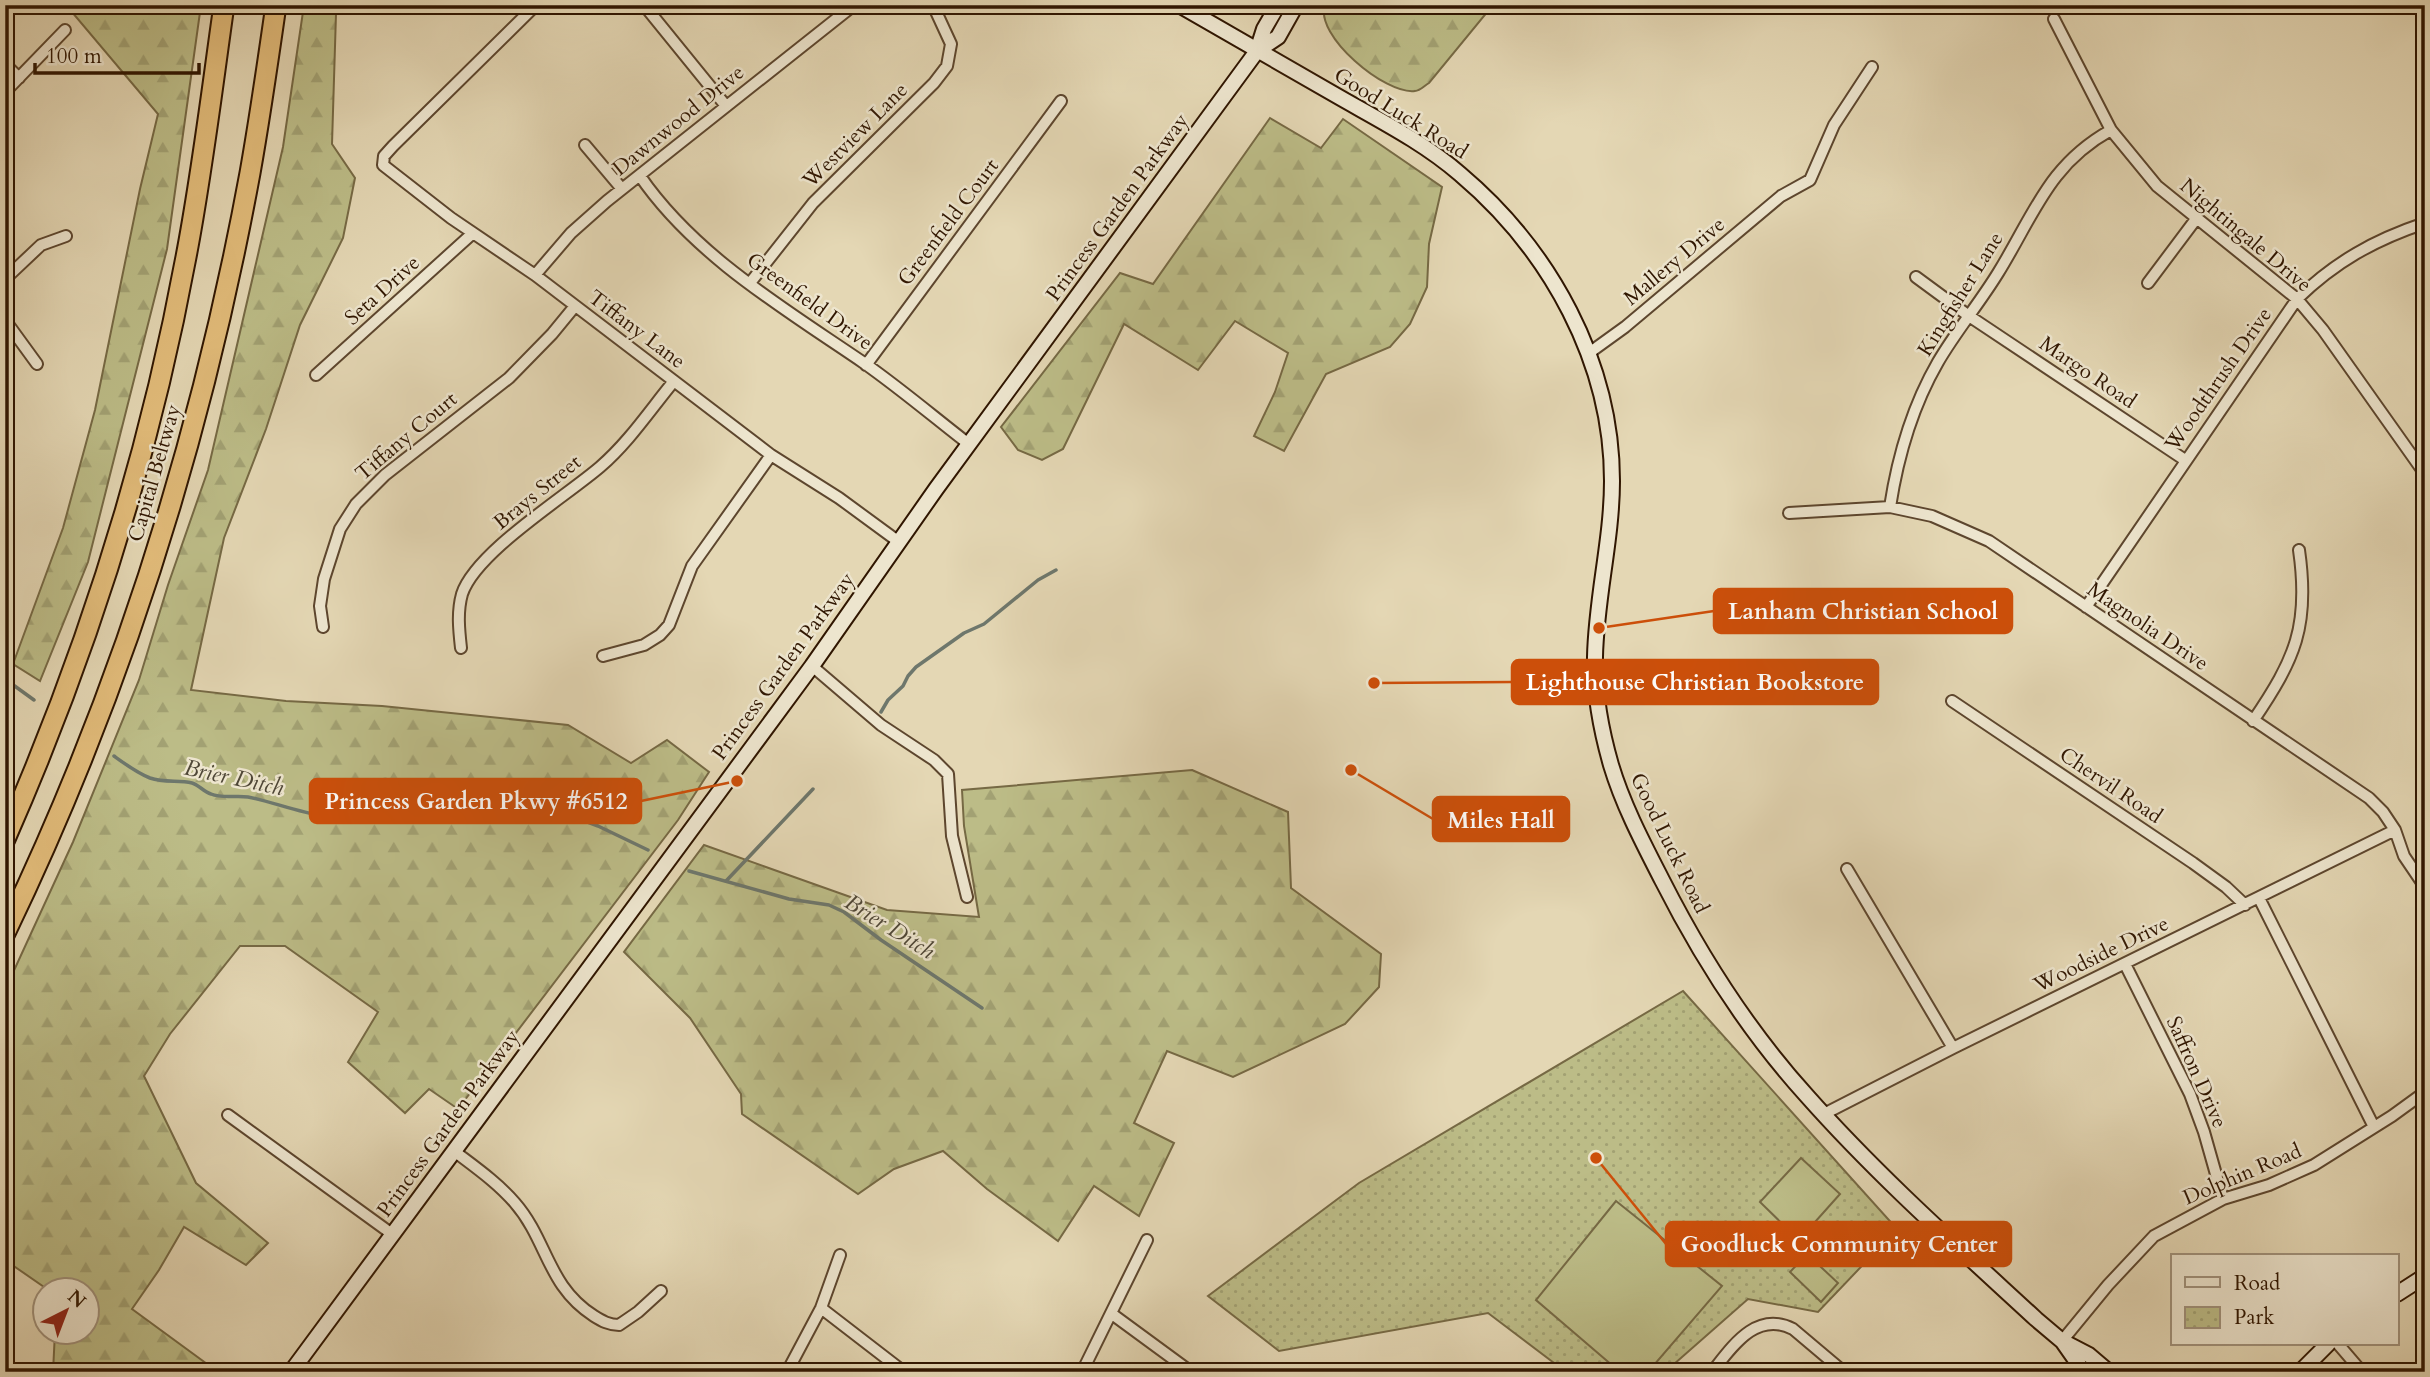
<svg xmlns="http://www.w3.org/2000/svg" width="2430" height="1377" font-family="Cardo,serif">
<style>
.forest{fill:url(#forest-firs);stroke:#766944;stroke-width:2}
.park{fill:url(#park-dots);stroke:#766944;stroke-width:2}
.pitch{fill:#bcbc87;stroke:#766944;stroke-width:2}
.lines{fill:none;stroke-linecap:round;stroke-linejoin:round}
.stream{stroke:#6e776c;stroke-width:3.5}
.street-casing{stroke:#5d462e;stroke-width:14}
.secondary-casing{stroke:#301601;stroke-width:18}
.highway-casing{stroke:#301601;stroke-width:23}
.street{stroke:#ede5ce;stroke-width:10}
.secondary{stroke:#ede5ce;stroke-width:14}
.highway{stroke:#e2bc7a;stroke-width:19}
.labels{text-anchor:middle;stroke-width:5;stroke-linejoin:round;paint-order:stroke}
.street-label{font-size:21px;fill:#301601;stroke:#ede5ce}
.water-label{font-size:23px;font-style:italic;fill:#4f4737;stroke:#ede5ce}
.leader{fill:none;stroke:#cc4f0a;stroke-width:2.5}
.callout-dot{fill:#cc4f0a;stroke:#ede5ce;stroke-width:2.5}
.callout{fill:#cc4f0a;stroke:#cc4f0a;stroke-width:2.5}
.callout-label{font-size:23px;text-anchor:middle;font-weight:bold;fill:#fff}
</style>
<defs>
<pattern id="forest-firs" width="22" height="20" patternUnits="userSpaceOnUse" patternTransform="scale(1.75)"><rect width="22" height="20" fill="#bcbc87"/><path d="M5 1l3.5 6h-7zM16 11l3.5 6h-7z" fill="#a2a173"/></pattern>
<pattern id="park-dots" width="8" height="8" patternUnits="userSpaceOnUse" patternTransform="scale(1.75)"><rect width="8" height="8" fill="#bcbc87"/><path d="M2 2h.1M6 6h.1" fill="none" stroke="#a2a173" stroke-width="1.8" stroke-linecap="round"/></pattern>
</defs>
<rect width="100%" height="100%" fill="#e4d7b4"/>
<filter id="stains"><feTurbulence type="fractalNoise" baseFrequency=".00286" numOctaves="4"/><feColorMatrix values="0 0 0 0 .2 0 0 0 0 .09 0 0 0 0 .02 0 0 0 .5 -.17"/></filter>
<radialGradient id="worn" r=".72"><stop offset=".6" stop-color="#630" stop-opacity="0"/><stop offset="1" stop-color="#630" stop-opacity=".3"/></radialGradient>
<path class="forest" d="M66,5H201L167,249L88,562L40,681L13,664L63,528L95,410L140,189L158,114Z
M304,5H340L336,14L332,144L355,178L343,238L300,325L266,429L224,538L191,690L286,701L382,706L568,725L631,763L667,740L709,772L678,820L458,1109L429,1089L405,1113L348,1062L378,1012L285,946H240L170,1034L144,1076L196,1183L268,1243L246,1265L184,1227L159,1270L132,1309L218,1372H53L55,1332H88V1290L47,1289L5,1260V990L73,842L139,680L168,585L208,470L283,147Z
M1325,5H1493L1429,83C1424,86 1420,91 1415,91C1385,95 1314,35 1325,5Z
M1270,118L1321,148L1343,119L1442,187L1429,244L1427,287L1410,324L1390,347L1326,374L1284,451L1254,436L1275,392L1288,353L1235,321L1198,370L1124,324L1063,449L1042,460L1018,450L1001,427L1120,273L1153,284Z
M1192,770L1288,812L1291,888L1381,954L1379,987L1345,1024L1233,1077L1167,1051L1134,1123L1174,1143L1139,1216L1094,1186L1058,1241L987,1189L943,1151L894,1169L858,1194L742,1114L741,1094L690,1018L624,952L704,845L887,910L979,917L964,826L962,790Z"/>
<path class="park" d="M1683,991L1897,1229L1818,1312L1748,1299L1665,1372H1566L1488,1313L1279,1351L1208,1296L1359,1183Z"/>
<path class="pitch" d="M1801,1158L1840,1194L1799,1240L1760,1202Z
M1616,1201L1722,1286L1648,1372H1620L1536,1300Z
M1807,1254L1838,1283L1821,1302L1790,1272Z"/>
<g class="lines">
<path class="stream" d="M5,679L34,700
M881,712L888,700L903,686L908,676L916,667L964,633L984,624L1038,580L1056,570
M114,756C125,764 137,773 150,778C164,783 178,780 192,783C199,785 204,792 211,794C223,799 235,795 248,797C276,802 332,825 357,817C379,809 363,786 381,780C392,777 396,786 405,788C412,789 418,782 425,782C432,781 439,786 446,786C460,786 474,786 488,784L598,826L648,850
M689,871L789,899L829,905L844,912L881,940L982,1008
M727,880L813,789"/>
<g class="street-casing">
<path id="street" d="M536,5L393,146L384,156L383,165L451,218L535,275L771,455L839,498L899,542
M644,5L726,106
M2054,19L2111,130L2157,186L2297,299L2323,330L2425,474
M5,64L19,78
M5,92L65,30
M585,145L622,189
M640,176C695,256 785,309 864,363C901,389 935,418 970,445
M535,275L571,233L607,201L854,5
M1916,277L1969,316L2185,460
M5,279L41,245L66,236
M750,283L813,203L934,83L947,66L951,44L933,5
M2148,283L2196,219
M5,320L37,364
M1589,353L1625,327L1781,196L1810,180L1834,125L1872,67
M866,365L1061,101
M316,375L473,233
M1890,507C1898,455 1912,407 1938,362C1956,331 1979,304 1998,273C2034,215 2048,165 2111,130
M1789,513L1890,507L1932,516L1989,541L2369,798L2383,812L2395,830L2404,856L2425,887
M2086,607L2297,299C2335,262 2374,240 2425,223
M323,627L320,606L324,579L340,529L356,504L385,475L509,378L552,334L575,306
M461,648C459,630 457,612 462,594C476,552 565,497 600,467C629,442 650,410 674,381
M603,656L644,645L660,635L669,625L692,566L771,455
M2423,660L2425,658
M812,666L881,725L934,760L948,774L952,836L967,897
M1952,701L2193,863L2226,887L2245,905
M2253,721C2295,659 2310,626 2299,550
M1847,869L1953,1048
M2259,898L2374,1127
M2125,964L2190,1094L2204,1132L2223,1199
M1824,1114L1953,1048L2395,830
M228,1115L392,1234
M454,1151C475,1167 498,1183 515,1203C548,1241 547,1286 594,1316C602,1321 609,1325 619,1325L638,1312L661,1291
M821,1308L904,1372
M1112,1314L1191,1372
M2062,1341L2108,1285L2154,1236L2223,1199L2269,1185L2314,1165L2392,1116L2425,1092
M2338,1344L2362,1372
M787,1372L821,1308L840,1255
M1082,1372L1147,1240
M1712,1372C1732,1347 1756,1310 1793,1329L1844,1372"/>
</g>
<g class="secondary-casing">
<path id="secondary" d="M1179,5C1230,34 1281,64 1332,93C1375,118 1422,141 1460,174C1550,250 1612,362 1612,481C1612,540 1596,598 1595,657C1594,693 1601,730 1611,765C1623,805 1643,843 1662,880C1701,957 1749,1032 1807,1096C1878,1176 1958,1247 2036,1319L2062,1341L2089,1355L2109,1372
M1257,51L1278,37L1296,5
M2397,1294L2425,1276
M2063,1342L2084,1372
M291,1372L812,666L936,489L1257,51L1264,29L1278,5
M2300,1372L2328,1344"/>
</g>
<g class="highway-casing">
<path id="highway" d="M5,839C87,653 149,457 186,257C202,174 212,89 224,5
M5,933C121,693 202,434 250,173C260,117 268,61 276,5"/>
</g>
<use href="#street" class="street"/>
<use href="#secondary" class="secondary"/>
<use href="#highway" class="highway"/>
</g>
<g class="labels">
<g class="street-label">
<text transform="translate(1401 113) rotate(32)" y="7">Good Luck Road</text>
<text transform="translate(678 120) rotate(-39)" y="7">Dawnwood Drive</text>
<text transform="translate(855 135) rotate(-45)" y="7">Westview Lane</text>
<text transform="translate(1117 207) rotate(-54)" y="7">Princess Garden Parkway</text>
<text transform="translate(948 222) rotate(-53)" y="7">Greenfield Court</text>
<text transform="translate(2246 235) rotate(40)" y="7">Nightingale Drive</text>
<text transform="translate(1674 261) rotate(-40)" y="7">Mallery Drive</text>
<text transform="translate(382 290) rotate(-42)" y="7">Seta Drive</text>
<text transform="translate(1960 294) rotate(-58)" y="7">Kingfisher Lane</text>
<text transform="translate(810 301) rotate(36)" y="7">Greenfield Drive</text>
<text transform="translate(637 329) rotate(37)" y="7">Tiffany Lane</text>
<text transform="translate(2088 372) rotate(34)" y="7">Margo Road</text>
<text transform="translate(2218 379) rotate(-55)" y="7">Woodthrush Drive</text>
<text transform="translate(406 436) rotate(-40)" y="7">Tiffany Court</text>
<text transform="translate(154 473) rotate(-74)" y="7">Capital Beltway</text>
<text transform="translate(537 492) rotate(-39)" y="7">Brays Street</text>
<text transform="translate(2148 626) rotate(34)" y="7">Magnolia Drive</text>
<text transform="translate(783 666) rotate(-54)" y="7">Princess Garden Parkway</text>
<text transform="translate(2111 785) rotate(34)" y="7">Chervil Road</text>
<text transform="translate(1670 843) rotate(64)" y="7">Good Luck Road</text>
<text transform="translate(2101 954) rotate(-26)" y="7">Woodside Drive</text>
<text transform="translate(2197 1072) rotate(66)" y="7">Saffron Drive</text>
<text transform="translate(448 1123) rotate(-54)" y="7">Princess Garden Parkway</text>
<text transform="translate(2242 1174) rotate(-23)" y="7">Dolphin Road</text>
</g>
<g class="water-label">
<text transform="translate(234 777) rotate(12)" y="8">Brier Ditch</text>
<text transform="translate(890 926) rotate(32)" y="8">Brier Ditch</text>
</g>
</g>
<path class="leader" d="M1599 628L1714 611M1374 683L1512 682M737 781L641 801M1351 770L1433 819M1596 1158L1666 1244"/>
<g class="callout-dot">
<circle cx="1599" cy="628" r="7"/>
<circle cx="1374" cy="683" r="7"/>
<circle cx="737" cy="781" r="7"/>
<circle cx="1351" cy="770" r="7"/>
<circle cx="1596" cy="1158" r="7"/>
</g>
<g class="callout">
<rect x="1714" y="589" width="298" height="44" rx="7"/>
<rect x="1512" y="660" width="366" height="44" rx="7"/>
<rect x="310" y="779" width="331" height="44" rx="7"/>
<rect x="1433" y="797" width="136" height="44" rx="7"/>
<rect x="1666" y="1222" width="345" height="44" rx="7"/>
</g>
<g class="callout-label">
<text x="1863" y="619">Lanham Christian School</text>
<text x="1695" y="690">Lighthouse Christian Bookstore</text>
<text x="476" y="809">Princess Garden Pkwy #6512</text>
<text x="1501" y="828">Miles Hall</text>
<text x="1839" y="1252">Goodluck Community Center</text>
</g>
<rect width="2430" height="1377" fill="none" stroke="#e4d7b4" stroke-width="28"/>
<rect x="7" y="7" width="2416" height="1363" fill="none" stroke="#301601" stroke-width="3.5"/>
<rect x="14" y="14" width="2402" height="1349" fill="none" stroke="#301601" stroke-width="2"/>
<rect x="2171" y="1254" width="228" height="91" fill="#ede5ce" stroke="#a1927c" stroke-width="2"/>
<rect x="2185" y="1277" width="35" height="10" fill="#ede5ce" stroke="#a1927c" stroke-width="2"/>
<text x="2234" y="1290" font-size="21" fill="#301601">Road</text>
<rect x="2185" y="1307" width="35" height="21" fill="url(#park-dots)" stroke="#a1927c" stroke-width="2"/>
<text x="2234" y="1324" font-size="21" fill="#301601">Park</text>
<g transform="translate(66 1311) rotate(42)"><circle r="33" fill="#ede5ce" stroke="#a1927c" stroke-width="2"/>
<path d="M0-5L12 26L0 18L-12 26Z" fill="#8f2418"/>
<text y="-10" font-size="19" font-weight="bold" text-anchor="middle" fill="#301601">N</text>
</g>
<path d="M35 63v10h164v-10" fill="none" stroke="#301601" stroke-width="3.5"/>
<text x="46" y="63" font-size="21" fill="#301601" stroke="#ede5ce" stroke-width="5" paint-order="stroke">100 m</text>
<rect width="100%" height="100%" filter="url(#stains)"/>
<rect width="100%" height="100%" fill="url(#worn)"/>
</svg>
